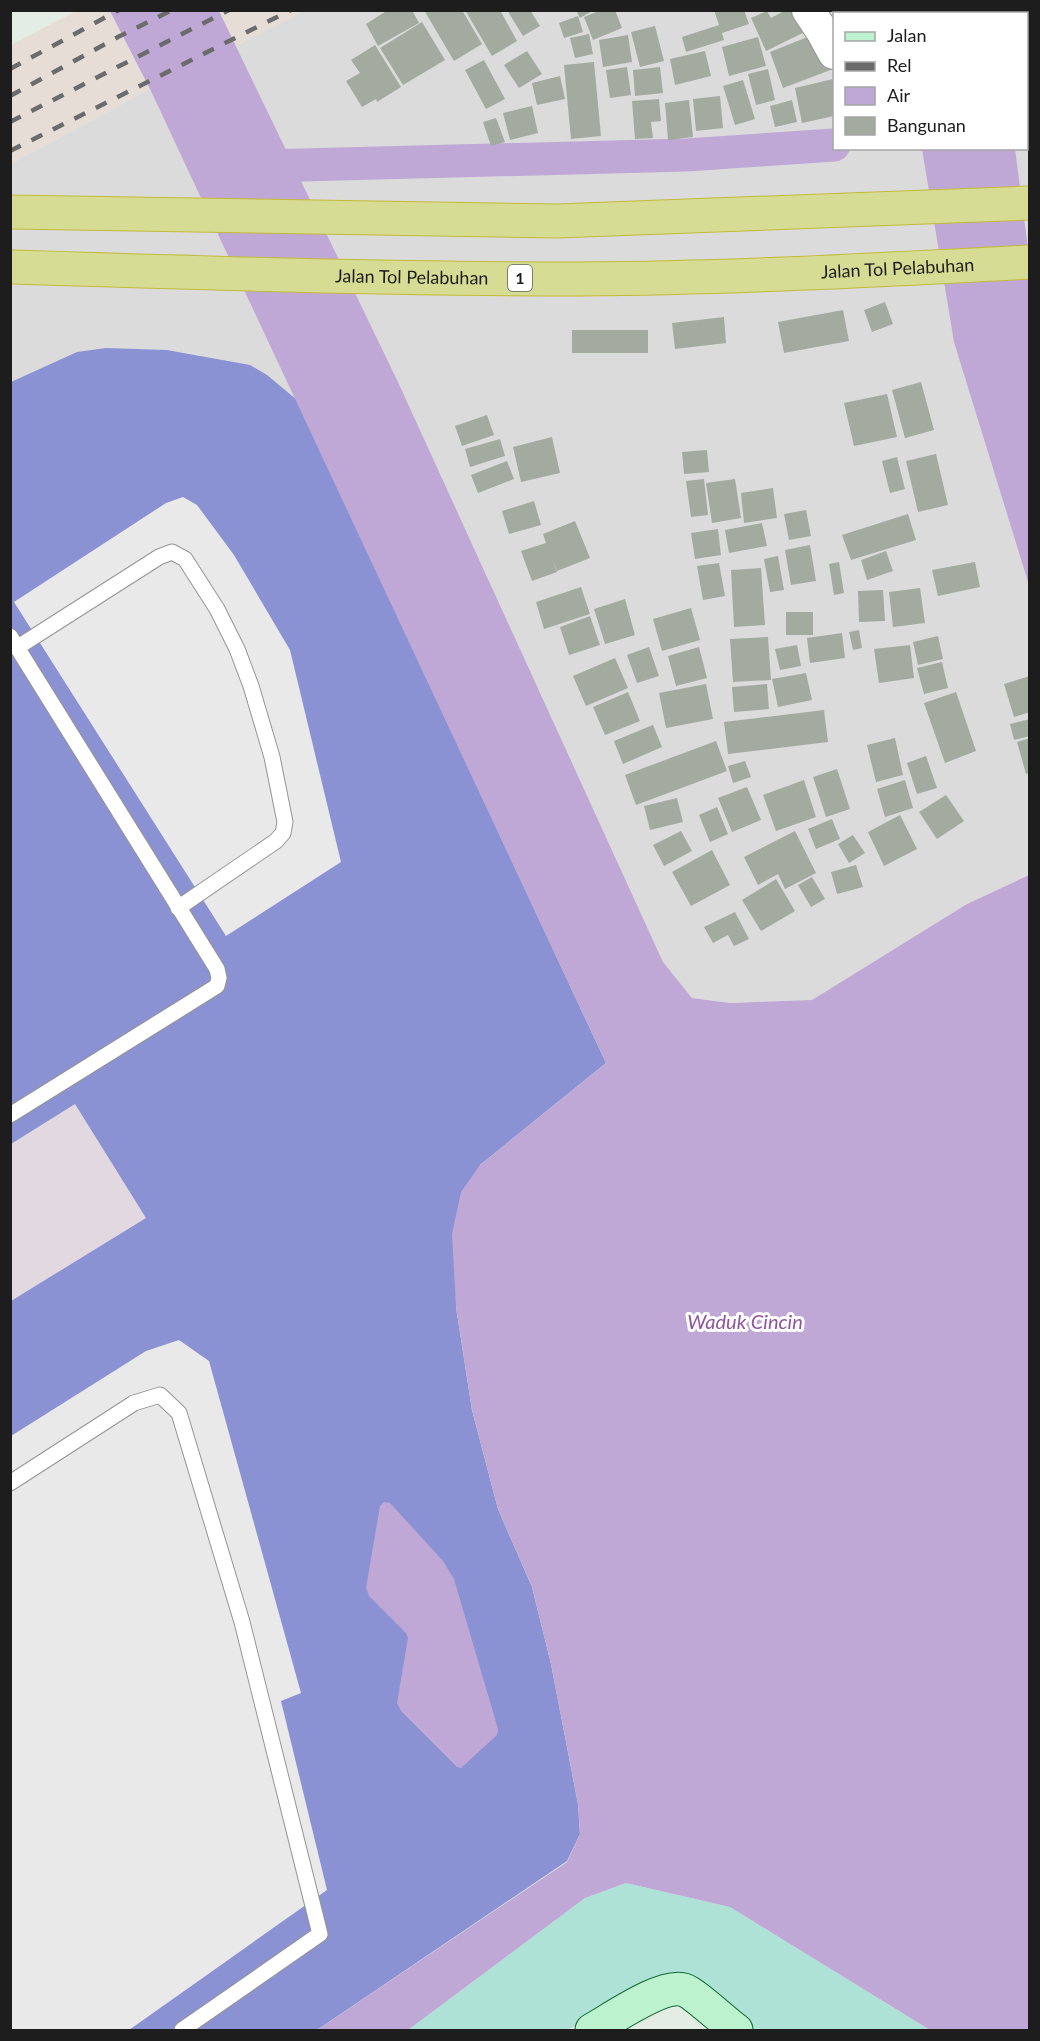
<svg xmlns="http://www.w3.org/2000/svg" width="1040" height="2041" font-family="Lato,sans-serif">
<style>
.residential{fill:#dadbda;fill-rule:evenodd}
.industrial{fill:#e5ddd6}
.grass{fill:#aee2d6}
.pitch{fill:#8a92d4}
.parking{fill:#e9e9e9}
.plaza{fill:#e2d8df}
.water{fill:#bfa8d6}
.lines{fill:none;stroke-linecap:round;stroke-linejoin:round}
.canal{stroke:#bfa8d6;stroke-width:33}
.building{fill:#a3aba0}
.lane-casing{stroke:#949494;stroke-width:17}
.street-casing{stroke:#949494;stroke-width:34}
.secondary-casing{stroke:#106731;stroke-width:35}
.highway-casing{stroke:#c4ba37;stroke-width:35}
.lane{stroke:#fff;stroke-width:15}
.street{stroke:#fff;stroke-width:32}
.secondary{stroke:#bcf2ce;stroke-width:33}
.highway{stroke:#d6dc93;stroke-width:33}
.rail{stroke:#6b6b6b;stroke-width:4.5;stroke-dasharray:12 12;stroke-linecap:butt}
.labels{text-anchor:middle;stroke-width:6;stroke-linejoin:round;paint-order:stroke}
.shield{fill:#fff;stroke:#616161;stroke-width:1.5}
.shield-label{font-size:16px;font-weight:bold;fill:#1d1d1d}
.street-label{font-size:18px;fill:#1d1d1d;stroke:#fff}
.water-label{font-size:20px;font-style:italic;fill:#9054a1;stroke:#fff}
</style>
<rect width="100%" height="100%" fill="#e4ede3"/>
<path class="residential" d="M305,10L1029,11V875L967,904L812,1000L730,1003L692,998L663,962L398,382L236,46ZM834,14H1026V148H834Z
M150,89L297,400L199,355L167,350L106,348L11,382V164Z"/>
<path class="industrial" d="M76,11H305L150,89L11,164V45Z"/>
<path class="grass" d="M626,1883L730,1907L930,2030H755L696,1980L650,1987L567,2030H408L585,1898Z"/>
<path class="pitch" d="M106,348L167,350L250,365L267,375L297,400L606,1063L480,1165L456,1307L472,1410L498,1509L532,1587L551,1664L578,1804L580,1834L567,1861L317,2030H11V382L77,352Z"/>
<path class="parking" d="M183,497L197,505L234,555L290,650L341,862L226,936L14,602L166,503Z
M179,1340L209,1361L301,1693L281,1701L327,1890L129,2030H11V1436L146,1351Z"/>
<path class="plaza" d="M75,1104L146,1218L11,1301V1144Z"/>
<path class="water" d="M110,11H219L398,382L663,962L692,998L730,1003L812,1000L967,904L1029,875V2030H930L730,1907L626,1883L585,1898L408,2030H317L567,1862L580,1834L578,1804L551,1664L532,1587L498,1509L472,1410L456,1307L452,1234L461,1192L480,1165L606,1063L150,89Z
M993,11H1029L1030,86L1027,97L1026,14L991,13Z
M922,149H1015L1030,264L1029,585L954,342Z
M384,1502L390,1503L443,1561L454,1579L498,1729L497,1735L461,1768L457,1767L401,1711L397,1703L408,1638L406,1633L369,1596L366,1588L380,1506Z"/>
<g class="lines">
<path class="canal" d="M264,166L687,155L834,145"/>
</g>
<path class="building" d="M388,10H412L419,23L378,46L366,24Z
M424,10H462L482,44L454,61Z
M465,10H500L517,41L492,56Z
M507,10H530L540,26L523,36Z
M576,10H594L580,18Z
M601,10H615L622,28L593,40L584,17Z
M714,10H744L749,24L722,33L724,40L686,52L682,37L719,25Z
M786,10H805L813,28L766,51L751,18L767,11L771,18Z
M852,10H867L870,14H848Z
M877,10H898L894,14H879Z
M908,10H954L957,14H905Z
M578,16L583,32L564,38L559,23Z
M422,22L445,60L403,85L380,48Z
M655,26L664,61L640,67L631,32Z
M820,32L833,69L783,88L770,52Z
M589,34L593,54L575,58L570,38Z
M628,35L632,62L603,67L599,40Z
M758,37L766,66L729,76L722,47Z
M375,45L401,87L377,102L376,99L362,107L346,81L360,73L351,60Z
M527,51L542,74L519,88L504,65Z
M705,51L711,76L675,85L670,59Z
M484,60L505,99L486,109L465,70Z
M594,62L601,136L571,139L564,65Z
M627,67L631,95L610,98L606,70Z
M660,67L663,93L635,96L633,70Z
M768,69L775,100L756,105L748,74Z
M560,76L565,99L537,105L532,83Z
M833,79L834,116L802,123L795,88Z
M743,80L755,119L735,125L723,86Z
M720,96L723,128L696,131L693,99Z
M659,99L661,121L651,122L653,138L635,139L632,101Z
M689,100L693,137L668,140L665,103Z
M792,100L797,122L775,127L770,106Z
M532,106L538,133L510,140L503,113Z
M496,118L505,142L491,146L483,122Z
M885,302L893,324L872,332L864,310Z
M843,310L849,341L784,353L778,322Z
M724,317L726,343L675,349L672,323Z
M572,330H648V353H572Z
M921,382L934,430L905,438L892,390Z
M887,394L897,437L854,446L844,403Z
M487,415L494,435L462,446L455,426Z
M552,437L560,473L521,482L513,447Z
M500,439L505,456L470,467L465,449Z
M707,450L709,472L684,474L682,452Z
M936,454L948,505L918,512L906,461Z
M897,457L905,489L890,493L882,461Z
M507,461L514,479L478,493L471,475Z
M704,479L708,515L691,517L686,481Z
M735,479L741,518L712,523L706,483Z
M773,488L777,518L744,523L741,493Z
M534,501L541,525L509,534L502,511Z
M806,510L811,536L789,540L784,514Z
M908,514L916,540L851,560L842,535Z
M575,521L590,558L557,571L552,558L557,572L532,581L521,551L546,543L543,534Z
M762,523L767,546L729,553L725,530Z
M718,529L721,555L695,559L691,533Z
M810,545L816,581L791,585L785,550Z
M886,551L893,571L867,580L861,560Z
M778,556L784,590L770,592L764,559Z
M839,562L844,593L834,595L829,564Z
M975,562L980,587L938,596L932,570Z
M719,563L725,596L703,600L697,566Z
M761,568L765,625L734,627L731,570Z
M581,587L590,614L544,629L536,602Z
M920,588L925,623L893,627L889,592Z
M883,590L885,621L859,622L858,591Z
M625,599L635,635L605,644L594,609Z
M691,608L700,640L662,651L653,619Z
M786,612H813V635H786Z
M590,616L600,645L569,655L560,627Z
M859,630L862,648L853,650L849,632Z
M842,633L845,658L810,663L807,638Z
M938,636L943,659L918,665L913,642Z
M768,637L771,680L733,682L730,639Z
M797,645L801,666L780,670L775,649Z
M910,645L914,678L879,683L874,649Z
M649,647L659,676L637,683L627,655Z
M699,647L707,678L676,686L668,656Z
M615,658L628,688L586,706L573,676Z
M942,662L948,688L924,694L917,668Z
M806,673L812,700L778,707L772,679Z
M1030,676V712L1014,717L1004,684Z
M706,684L713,719L666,728L659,693Z
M767,684L769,709L734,712L732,687Z
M628,692L640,721L605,735L593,707Z
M956,692L976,751L945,763L924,703Z
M824,710L828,742L728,754L724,722Z
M1030,719V736L1014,740L1010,724Z
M653,725L662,747L623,764L614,741Z
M895,738L903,775L876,782L867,745Z
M1030,738V773L1026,774L1017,742Z
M716,741L727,771L636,805L625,775Z
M926,756L937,788L917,794L907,763Z
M745,761L751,777L733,783L728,766Z
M837,769L850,809L826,817L813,777Z
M804,780L816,817L776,831L763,795Z
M905,780L913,808L885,817L877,789Z
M747,787L761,820L732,832L718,798Z
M946,795L964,821L937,839L919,812Z
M677,798L683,822L650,830L644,806Z
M717,807L728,834L710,842L699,815Z
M900,815L917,849L884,866L868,832Z
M832,819L840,839L816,849L808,829Z
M681,831L692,851L664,866L653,845Z
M795,831L816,873L785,889L778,874L758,885L744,857Z
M853,835L865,853L849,863L838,844Z
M712,850L730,885L691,906L672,872Z
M856,865L863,887L837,894L831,872Z
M812,877L825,899L811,907L798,885Z
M776,879L795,911L761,931L742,900Z
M735,912L749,939L734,946L728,935L713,943L704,927Z"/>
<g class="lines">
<g class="lane-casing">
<path id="lane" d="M10,636L217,969L219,978L217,986L10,1115
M18,647L159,557L172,552L185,559L217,609L237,649L251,686L272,757L285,822L283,833L276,841L178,908
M10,1483L134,1403L160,1395L179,1413L242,1622L320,1934L182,2030"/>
</g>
<g class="street-casing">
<path id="street" d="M808,10L822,31L834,53"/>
</g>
<g class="secondary-casing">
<path id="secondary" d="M592,2030C612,2019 663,1983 684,1990C694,1993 726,2023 736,2030"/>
</g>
<g class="highway-casing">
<g id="highway">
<path d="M10,212L557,221L1030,203"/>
<path id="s1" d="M10,267C200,273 389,279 579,279C729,278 880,270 1030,262"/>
</g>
</g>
<use href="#lane" class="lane"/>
<use href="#street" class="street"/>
<use href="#secondary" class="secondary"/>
<use href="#highway" class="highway"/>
<path class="rail" d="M10,69L119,10
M10,96L118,37L172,10
M10,122L229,10
M10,151L291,10"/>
</g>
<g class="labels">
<rect class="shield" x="508" y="265" width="24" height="26" rx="4.5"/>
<g class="shield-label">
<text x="520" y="284">1</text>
</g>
<g class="street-label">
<text dy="6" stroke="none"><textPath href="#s1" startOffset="888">Jalan Tol Pelabuhan</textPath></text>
<text dy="6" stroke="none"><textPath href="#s1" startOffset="402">Jalan Tol Pelabuhan</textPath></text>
</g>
<g class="water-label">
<text x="745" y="1329">Waduk Cincin</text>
</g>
</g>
<rect width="1040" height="2041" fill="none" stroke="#1d1d1d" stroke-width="24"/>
<rect x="833" y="12" width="195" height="138" fill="#ffffff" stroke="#a5a5a5" stroke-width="1.5"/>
<rect x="845" y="32" width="30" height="9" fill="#bcf2ce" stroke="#a5a5a5" stroke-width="1.5"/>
<text x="887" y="42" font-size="18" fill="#1d1d1d">Jalan</text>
<rect x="845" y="62" width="30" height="9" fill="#6b6b6b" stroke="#a5a5a5" stroke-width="1.5"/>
<text x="887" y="72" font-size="18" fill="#1d1d1d">Rel</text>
<rect x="845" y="87" width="30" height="18" fill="#bfa8d6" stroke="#a5a5a5" stroke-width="1.5"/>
<text x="887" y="102" font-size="18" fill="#1d1d1d">Air</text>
<rect x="845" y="117" width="30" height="18" fill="#a3aba0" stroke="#a5a5a5" stroke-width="1.5"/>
<text x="887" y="132" font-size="18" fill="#1d1d1d">Bangunan</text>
</svg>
